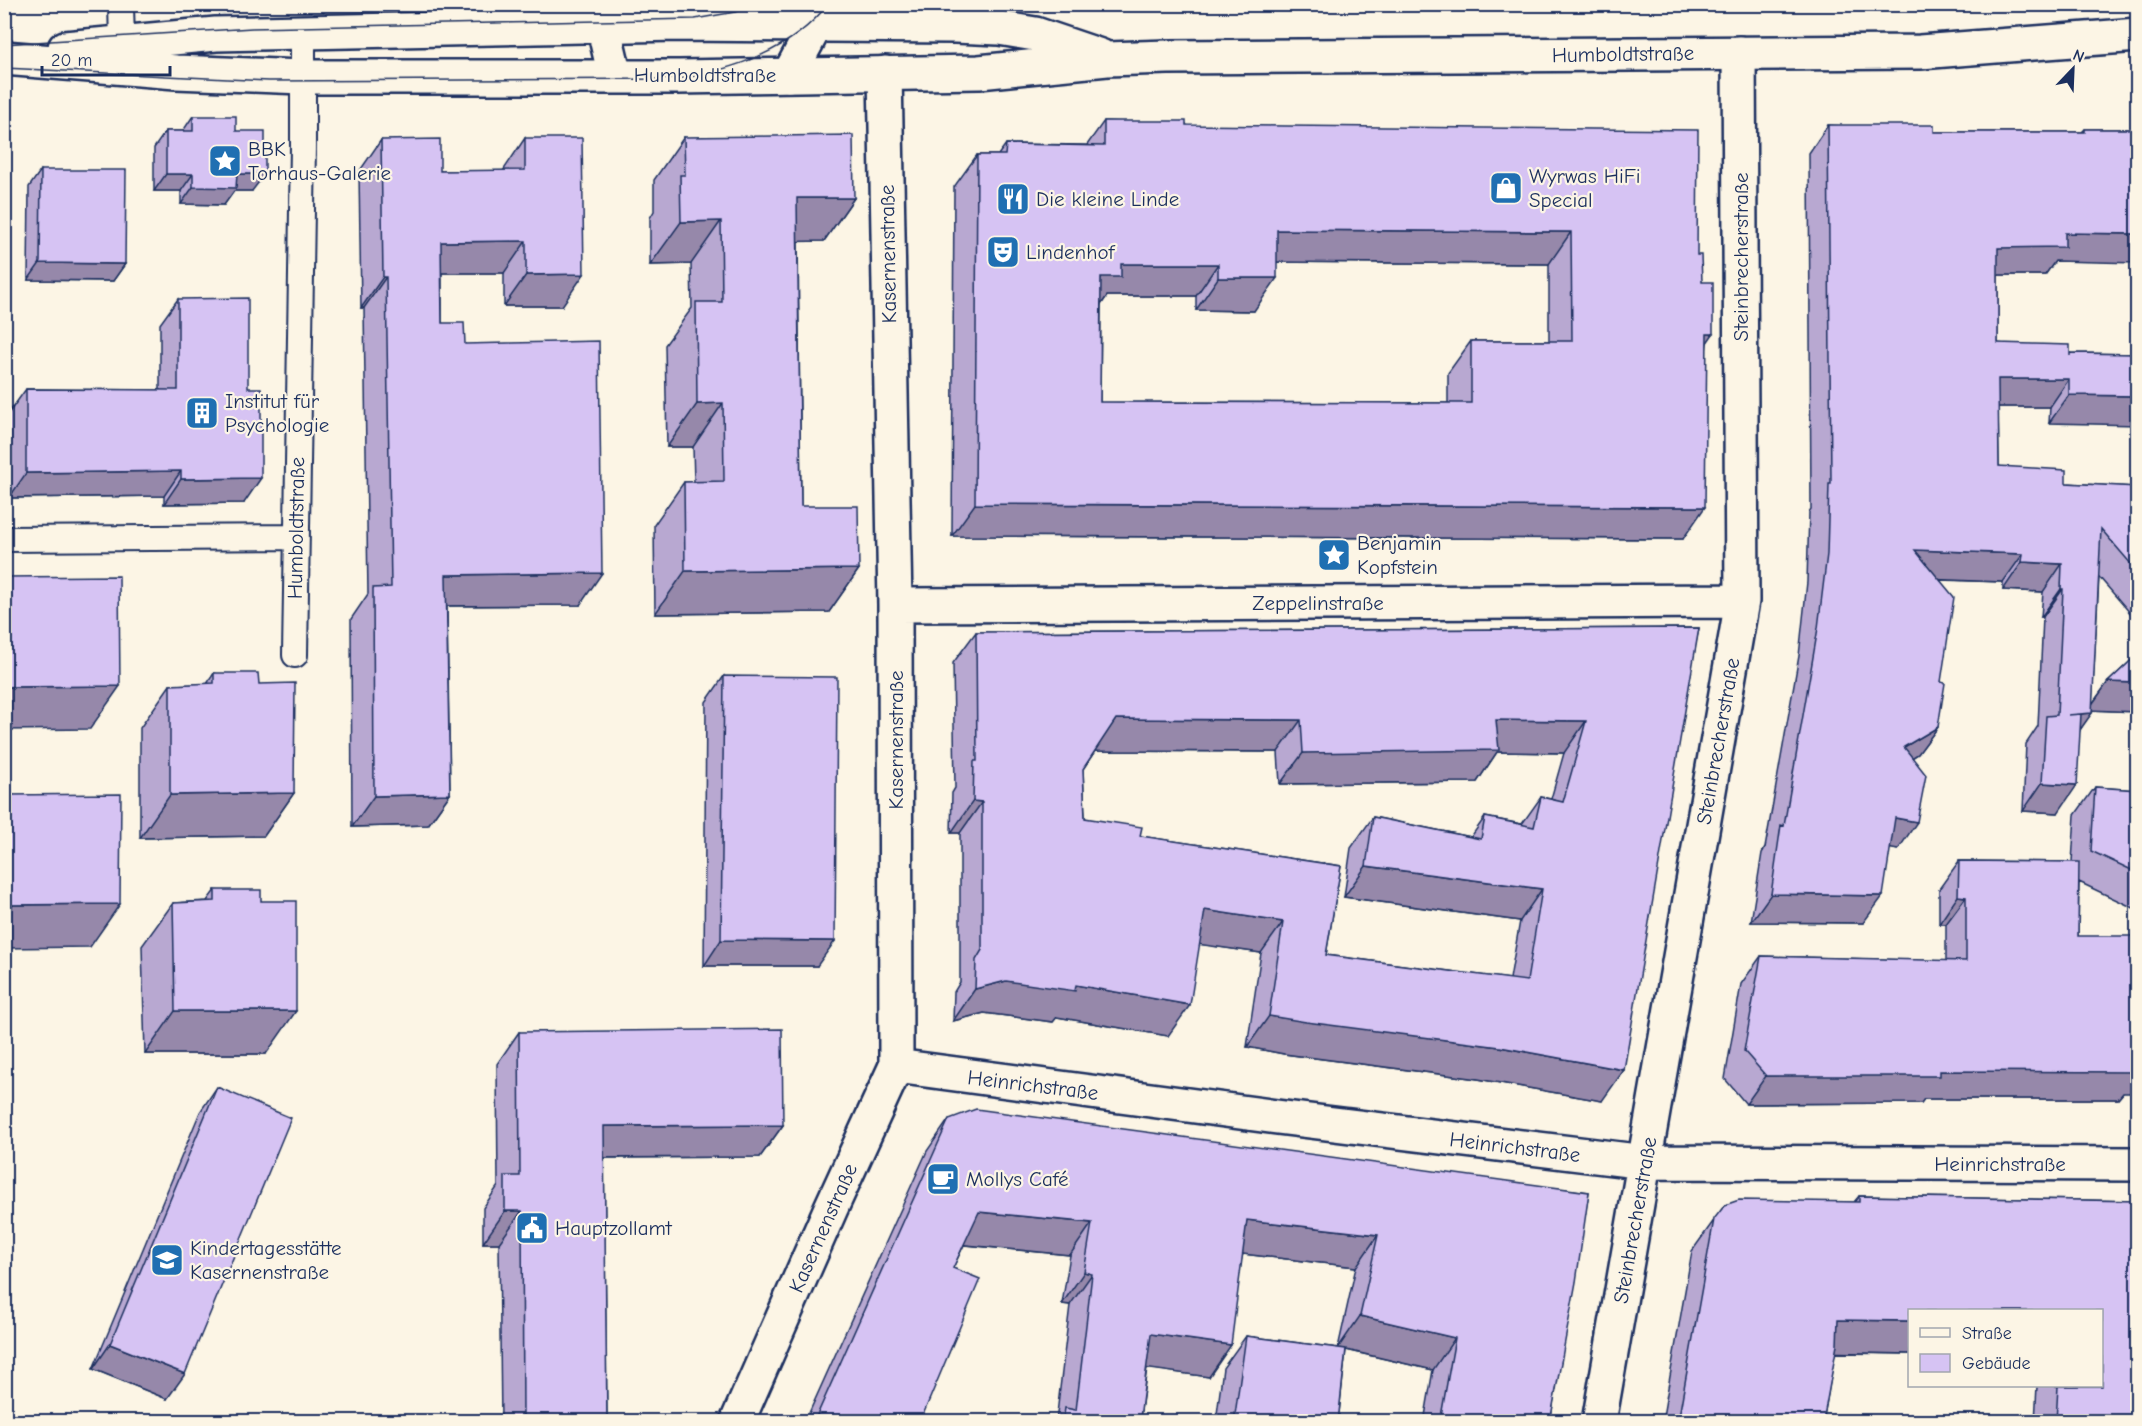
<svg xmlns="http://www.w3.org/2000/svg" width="2142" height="1426" font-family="'Comic Neue',sans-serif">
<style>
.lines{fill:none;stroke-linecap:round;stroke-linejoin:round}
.service-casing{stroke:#1b2f5e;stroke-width:28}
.minor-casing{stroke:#1b2f5e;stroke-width:38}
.tertiary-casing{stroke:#1b2f5e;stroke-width:38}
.secondary-casing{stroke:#1b2f5e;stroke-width:38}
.service{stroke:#fcf5e5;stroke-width:24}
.minor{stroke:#fcf5e5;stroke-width:33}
.tertiary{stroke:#fcf5e5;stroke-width:33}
.secondary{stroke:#fcf5e5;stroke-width:33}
.tram{stroke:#1b2f5e;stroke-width:1.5}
.wall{fill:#b8a8d1;stroke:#1b2f5e;stroke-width:1.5;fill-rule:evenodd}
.shaded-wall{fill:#9688aa;stroke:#1b2f5e;stroke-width:1.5}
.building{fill:#d6c3f3;stroke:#1b2f5e;stroke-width:1.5;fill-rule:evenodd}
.labels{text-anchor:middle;stroke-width:4.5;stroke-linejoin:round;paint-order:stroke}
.street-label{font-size:21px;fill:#1b2f5e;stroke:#fcf5e5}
.poi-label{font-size:21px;fill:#1b2f5e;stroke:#fcf5e5;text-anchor:start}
</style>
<rect width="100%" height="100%" fill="#fcf5e5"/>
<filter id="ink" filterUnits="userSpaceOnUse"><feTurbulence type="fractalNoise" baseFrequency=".0167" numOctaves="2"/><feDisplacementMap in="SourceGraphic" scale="12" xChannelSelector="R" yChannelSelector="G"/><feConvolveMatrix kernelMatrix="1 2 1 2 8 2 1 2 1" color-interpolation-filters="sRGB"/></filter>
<g filter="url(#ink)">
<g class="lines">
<g class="service-casing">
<path id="service" d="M121,4L122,42
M4,539L296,537
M295,655L303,146V32"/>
</g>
<g class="minor-casing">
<path id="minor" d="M602,4L603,25L615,76
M895,605L1742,601
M896,1066L1277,1117L1645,1162L2138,1164
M737,1422L831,1208L896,1066L895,605L885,73
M1599,1422L1742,601L1739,53"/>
</g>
<g class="tertiary-casing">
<path id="tertiary" d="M789,75L827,4"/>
</g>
<g class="secondary-casing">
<path id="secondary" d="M65,48L216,34L303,32L678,24L955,26L999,28L1035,34L1100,56
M4,58L176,72L302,77H679L979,72L1107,59L1168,57L1920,52L2138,35"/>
</g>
<use href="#service" class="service"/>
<use href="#minor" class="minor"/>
<use href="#tertiary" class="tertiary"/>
<use href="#secondary" class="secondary"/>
<path class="tram" d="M4,44L252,28L695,19L735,12L757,4
M4,68L269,81L679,79C734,69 792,51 828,4"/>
</g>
<path class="wall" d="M193,116L236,131L252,191H234L224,205L181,204V191H154V148L166,131H183Z
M1104,121L1186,125L1697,255L1702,282L1707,343L1683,539L952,536L954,187L977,155H998L1006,144L1087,145ZM1277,262L1549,264V341H1471L1448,373V403L1100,402L1101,305L1107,296H1196V310L1254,311Z
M1828,125L1934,132H2082L2085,129H2138L2055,261L2045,275H1998V343L2070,353L2138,354L2049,423L2050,407H1998L1999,466L2066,483L2133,487L2138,481V622L2099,577L2092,704L2108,682L2138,654V712L2092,710L2080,730L2058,813L2023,811L2026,744L2038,726L2043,617H2041L2043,592L2003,590V582L1940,580L1941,682L1938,727L1918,754L1912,758L1898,850L1890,848L1863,923L1751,922L1762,853L1765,848L1799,656L1807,582L1809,512L1811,509L1809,153Z
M684,137L854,198L824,241H798L801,506L859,569L829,612L655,614L654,525L684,482H694L693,447H667L665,345L692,308L691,264L650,265V218L654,211V180Z
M525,138L562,306H504V273H442V323L465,344L580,605L447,606L450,794L428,825L352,827L351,619L368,594L364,308H361L359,172L381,140L440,171H503Z
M41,170L125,264L113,281L28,280L29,187Z
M178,299L244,503L164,504V496L9,498L8,414L26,389L160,390V324Z
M1699,628L1602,1101L1478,1079L1284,1054L1247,1047L1261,953L1199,944L1168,1036L1057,1017L1053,1022L984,1013L953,1021L954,992L960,982V833H951L952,793L955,788L953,663L976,632ZM1095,751L1278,752L1280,784L1477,782L1497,752L1564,753L1551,799L1541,797L1522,824L1485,817L1471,837L1373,817L1351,848L1344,897L1520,921L1510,979L1326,955L1341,866L1140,836L1085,818L1083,769Z
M214,673L259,684L294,793L264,836L140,838V728L170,685L207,684Z
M724,676L817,966H704L706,702Z
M2138,769V910L2079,882L2078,936L2123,1093L2118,1099H1924L1921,1103L1746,1104L1725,1079L1741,984L1761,956L1946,961V924H1939V889L1959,861L2072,862L2075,815L2095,787L2137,790Z
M215,890L261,901L266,1054H145L142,946L173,903L207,901Z
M519,1032L783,1125L760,1157L604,1158L607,1422H501L499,1243H483V1208L498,1186L497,1064Z
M217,1087L167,1399L93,1369L200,1112Z
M949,1119L1589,1192L1550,1422H1424L1433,1370L1346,1350L1338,1422H1216L1223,1368L1246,1336L1338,1348L1356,1267L1243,1254L1209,1377L1147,1368L1140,1418L1164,1422H1056L1070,1305L1062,1304L1070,1255L964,1245L953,1268L920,1422H805L927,1151Z
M1859,1196L2138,1201V1422H2035L2037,1386H2102V1311H1910V1354L1835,1353L1823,1422H1662L1692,1251L1725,1205L1854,1202Z"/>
<path class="shaded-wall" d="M166,174H193L181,191H154Z
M237,174H265L252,191H234L224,205L181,204L193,187Z
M797,198H854L824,241L767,242Z
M721,221L691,264L650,265L681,222Z
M1277,230L1571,232L1549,264L1254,262Z
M2065,233L2138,234V263L2055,261L2045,275H1978L1998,248Z
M526,241L504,273H419L441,242Z
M40,263L125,264L113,281L28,280Z
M1121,264H1218L1196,296H1107L1098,309L1101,277Z
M584,274L562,306H504L526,275Z
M383,277H386L364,308H361Z
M1218,278H1277L1254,311L1196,310Z
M1707,334H1713L1691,366Z
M1998,379H2069L2050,407H1979Z
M2069,395L2138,396V425L2049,423Z
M723,403L693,447H667L697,404Z
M181,471L164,496L9,498L26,473Z
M261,478L244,503L164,504L181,479Z
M975,504L1705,507L1683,539L952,536Z
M1915,550L2023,554L2003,582L1896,578Z
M2022,562L2062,564L2043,592L2003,590Z
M859,569L829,612L655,614L685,571Z
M602,573L580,605L424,606L446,575Z
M2061,589H2063L2043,617H2041Z
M2108,682L2138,683V712L2088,710Z
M120,686L90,729L4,730V687Z
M2092,713L2072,741L2068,715Z
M1116,719L1301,720L1278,752L1093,751Z
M1496,720L1586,721L1564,753L1497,752L1477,782L1280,784L1303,753Z
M1938,727L1918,754L1884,775L1904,747Z
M2042,783L2077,785L2058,813L2023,811Z
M294,793L264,836L140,838L170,795Z
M450,794L428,825L352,827L374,796Z
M973,801L982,802L960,833H951Z
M1895,818L1917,822L1898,850L1875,846Z
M1366,866L1542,889L1520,921L1344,897Z
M1771,894L1883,896L1863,923L1751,922Z
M1958,896L1966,897L1946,924H1939Z
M120,904L90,947L4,948V905Z
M1205,910L1283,922L1261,953L1182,942Z
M721,940L835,941L817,966H704Z
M1006,981L1076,985L1190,1005L1168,1036L1057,1017L1053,1022L984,1013L953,1021L975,989Z
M175,1011H296L266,1054H145Z
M1269,1016L1500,1047L1624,1070L1602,1101L1478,1079L1284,1054L1247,1047Z
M2138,1065V1093H2123L2118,1099H1924L1921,1103L1746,1104L1766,1076Z
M783,1125L760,1157L581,1158L604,1126Z
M505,1211H522L499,1243H483Z
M979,1212L1092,1223L1070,1255L956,1244Z
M1247,1220L1378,1235L1356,1267L1225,1252Z
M1084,1272L1092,1274L1070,1305L1062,1304Z
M1360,1316L1455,1338L1433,1370L1338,1348Z
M1838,1320L1910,1321V1354L1815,1352Z
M1151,1334L1231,1345L1209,1377L1128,1366Z
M110,1344L185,1374L167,1399L93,1369Z"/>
<path class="building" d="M193,116H236V131H265V174H237L236,188L193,187V174H166V131H193Z
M1104,121H1186V125L1698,130L1697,255H1701L1702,282H1713V334H1707L1705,507L975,504L977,155H1005L1006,144L1104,146ZM1277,230L1571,232L1572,341H1471V403L1100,402L1101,277H1121V264H1218V278H1277Z
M1828,125H1934V132H2085V129H2138V234L2065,233V247L1998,248V343L2070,345V356V353L2138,354V396L2069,395V379H1998L1999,466L2066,470V483L2138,487V572L2101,529L2092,713L2068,715L2081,714L2077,785L2042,783L2046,716L2057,715L2063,589H2061L2062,564L2022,562L2023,554L1915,550L1954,597L1941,682L1945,683L1938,727L1904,747L1926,775L1917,822L1895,818L1883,896L1771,894L1781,825L1784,826L1818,628L1827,554L1829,484H1831Z
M853,135L854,198H797L801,506H858L859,569L685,571L684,482L724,481L723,403L697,404L696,302H722L721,221L681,222L680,175H685L684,137Z
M525,138H582L584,274L526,275V241L441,242L442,323H464L465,344L599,341L602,573L446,575L450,794L374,796L373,588L391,587L386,277H383L381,140L440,139V171L525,170Z
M41,170H126L125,264L40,263Z
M248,298V388H261V478L181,479V471L26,473V389L178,390V299Z
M119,576L120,686L4,687V577Z
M1699,628L1624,1070L1500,1047L1306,1022L1269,1016L1283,922L1205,910L1190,1005L1076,985L1075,991L1006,981L975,989L976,960L982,950V802L973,801L974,761H977L976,632ZM1116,719L1301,720L1303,753L1499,750L1496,720L1586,721L1563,802L1541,797L1534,827L1485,817L1481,839L1373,817L1366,866L1542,889L1527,981L1326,955L1341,866L1140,836L1142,827L1085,818L1083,769Z
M2138,654V683L2108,682Z
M214,673H258L259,684L295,683L294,793L170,795V685L214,683Z
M724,676L837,677L835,941L721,940Z
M2095,787L2138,790V873L2091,851Z
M121,794L120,904L4,905V795Z
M1959,861L2079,862L2078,936H2138L2137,1072L1940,1071V1076H1766L1744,1051L1761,956L1966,961V897L1958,896Z
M215,890H261V901H296V1011H175L173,903L215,901Z
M782,1029L783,1125L604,1126L607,1422H523L522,1211H505V1176H520L519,1032Z
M217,1087L291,1118L185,1374L110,1344Z
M976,1109L1589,1192L1576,1282L1550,1422H1440L1455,1338L1360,1316L1378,1235L1247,1220L1231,1345L1151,1334L1140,1418L1164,1422H1063L1065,1408L1076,1410L1092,1274L1084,1272L1092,1223L979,1212L953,1268L980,1279L920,1422H814L949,1119Z
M1859,1196L2138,1201V1422H2056L2058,1386H2102V1311H1910V1321L1838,1320L1837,1345L1823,1422H1678L1714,1219L1725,1205L1739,1200L1859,1202Z
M1246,1336L1346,1349L1338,1422H1234Z"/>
</g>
<defs>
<g id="sight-square" transform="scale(1.725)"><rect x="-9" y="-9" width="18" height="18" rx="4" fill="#1f6fb2" stroke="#fcf5e5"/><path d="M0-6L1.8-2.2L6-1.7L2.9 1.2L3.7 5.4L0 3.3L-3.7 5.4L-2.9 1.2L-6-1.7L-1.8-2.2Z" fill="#fff"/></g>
<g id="shop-square" transform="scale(1.725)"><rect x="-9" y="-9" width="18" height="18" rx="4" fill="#1f6fb2" stroke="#fcf5e5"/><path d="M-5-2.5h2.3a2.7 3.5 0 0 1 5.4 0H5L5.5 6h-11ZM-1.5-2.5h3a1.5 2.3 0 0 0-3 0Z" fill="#fff"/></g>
<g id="restaurant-square" transform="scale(1.725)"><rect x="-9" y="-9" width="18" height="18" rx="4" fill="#1f6fb2" stroke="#fcf5e5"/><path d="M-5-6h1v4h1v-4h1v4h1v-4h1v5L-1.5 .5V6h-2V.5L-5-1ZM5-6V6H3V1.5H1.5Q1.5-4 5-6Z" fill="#fff"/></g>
<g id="theatre-square" transform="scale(1.725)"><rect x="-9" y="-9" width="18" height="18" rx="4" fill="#1f6fb2" stroke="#fcf5e5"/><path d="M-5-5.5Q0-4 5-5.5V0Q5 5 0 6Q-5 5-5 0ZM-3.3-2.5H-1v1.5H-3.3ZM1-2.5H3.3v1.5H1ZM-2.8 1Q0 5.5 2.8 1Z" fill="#fff"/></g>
<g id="building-square" transform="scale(1.725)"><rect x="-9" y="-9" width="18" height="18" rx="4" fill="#1f6fb2" stroke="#fcf5e5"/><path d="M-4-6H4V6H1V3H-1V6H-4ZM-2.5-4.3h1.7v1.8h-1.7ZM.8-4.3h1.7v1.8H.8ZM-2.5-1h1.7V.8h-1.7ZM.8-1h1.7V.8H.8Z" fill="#fff"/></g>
<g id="cafe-square" transform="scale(1.725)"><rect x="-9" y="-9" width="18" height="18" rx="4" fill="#1f6fb2" stroke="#fcf5e5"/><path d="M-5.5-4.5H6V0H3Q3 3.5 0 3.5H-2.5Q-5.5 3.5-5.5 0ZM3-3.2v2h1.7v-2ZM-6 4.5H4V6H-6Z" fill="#fff"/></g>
<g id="civic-square" transform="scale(1.725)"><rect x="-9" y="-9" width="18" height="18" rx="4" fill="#1f6fb2" stroke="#fcf5e5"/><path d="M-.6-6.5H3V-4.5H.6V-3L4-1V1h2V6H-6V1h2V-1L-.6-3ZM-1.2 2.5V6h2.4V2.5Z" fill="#fff"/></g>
<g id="school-square" transform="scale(1.725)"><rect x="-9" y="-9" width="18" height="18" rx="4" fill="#1f6fb2" stroke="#fcf5e5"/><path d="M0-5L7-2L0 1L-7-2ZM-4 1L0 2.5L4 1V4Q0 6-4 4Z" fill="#fff"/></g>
</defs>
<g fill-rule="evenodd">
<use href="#sight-square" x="225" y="161"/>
<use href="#shop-square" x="1506" y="188"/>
<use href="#restaurant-square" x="1013" y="199"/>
<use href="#theatre-square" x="1003" y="252"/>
<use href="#building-square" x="202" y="413"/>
<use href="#sight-square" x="1334" y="555"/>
<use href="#cafe-square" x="943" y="1179"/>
<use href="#civic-square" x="532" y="1228"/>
<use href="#school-square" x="167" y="1260"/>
</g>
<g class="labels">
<g class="street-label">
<text transform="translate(1623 54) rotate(-1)" y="7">Humboldtstraße</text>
<text x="705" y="82">Humboldtstraße</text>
<text transform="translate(888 254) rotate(-91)" y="7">Kasernenstraße</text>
<text transform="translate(1741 257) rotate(-90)" y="7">Steinbrecherstraße</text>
<text transform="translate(296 528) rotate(-89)" y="7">Humboldtstraße</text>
<text x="1318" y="610">Zeppelinstraße</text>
<text transform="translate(896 740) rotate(-90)" y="7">Kasernenstraße</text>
<text transform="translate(1718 741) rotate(-80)" y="7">Steinbrecherstraße</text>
<text transform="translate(1033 1085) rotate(7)" y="7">Heinrichstraße</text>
<text transform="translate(1515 1147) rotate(7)" y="7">Heinrichstraße</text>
<text x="2000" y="1171">Heinrichstraße</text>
<text transform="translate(1635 1220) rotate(-80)" y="7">Steinbrecherstraße</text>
<text transform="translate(823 1228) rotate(-66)" y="7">Kasernenstraße</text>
</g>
<g class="poi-label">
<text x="248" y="156">BBK<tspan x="248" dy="24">Torhaus-Galerie</tspan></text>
<text x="1529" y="183">Wyrwas HiFi<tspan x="1529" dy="24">Special</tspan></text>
<text x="1036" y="206">Die kleine Linde</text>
<text x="1026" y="259">Lindenhof</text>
<text x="225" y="408">Institut für<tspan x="225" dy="24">Psychologie</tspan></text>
<text x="1357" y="550">Benjamin<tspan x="1357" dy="24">Kopfstein</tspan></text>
<text x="966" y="1186">Mollys Café</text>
<text x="555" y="1235">Hauptzollamt</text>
<text x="190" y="1255">Kindertagesstätte<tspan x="190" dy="24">Kasernenstraße</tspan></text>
</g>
</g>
<rect width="2142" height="1426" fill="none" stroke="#fcf5e5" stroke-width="24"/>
<rect x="12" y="12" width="2118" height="1402" fill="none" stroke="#1b2f5e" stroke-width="2" filter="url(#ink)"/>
<rect x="1908" y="1309" width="195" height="78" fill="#fcf5e5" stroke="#a2a6af" stroke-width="1.5"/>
<rect x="1920" y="1328" width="30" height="9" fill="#fcf5e5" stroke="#a2a6af" stroke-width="1.5"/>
<text x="1962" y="1339" font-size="18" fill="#1b2f5e">Straße</text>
<rect x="1920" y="1354" width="30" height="18" fill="#d6c3f3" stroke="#a2a6af" stroke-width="1.5"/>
<text x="1962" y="1369" font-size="18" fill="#1b2f5e">Gebäude</text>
<g transform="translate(2073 69) rotate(23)" stroke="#fcf5e5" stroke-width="4.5" paint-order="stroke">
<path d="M0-4.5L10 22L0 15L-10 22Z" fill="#1b2f5e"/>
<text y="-9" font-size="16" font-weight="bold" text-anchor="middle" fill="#1b2f5e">N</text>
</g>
<path d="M42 66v9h128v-9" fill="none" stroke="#1b2f5e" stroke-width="3"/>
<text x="51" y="66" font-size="18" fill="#1b2f5e" stroke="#fcf5e5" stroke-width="4.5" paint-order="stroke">20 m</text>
</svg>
